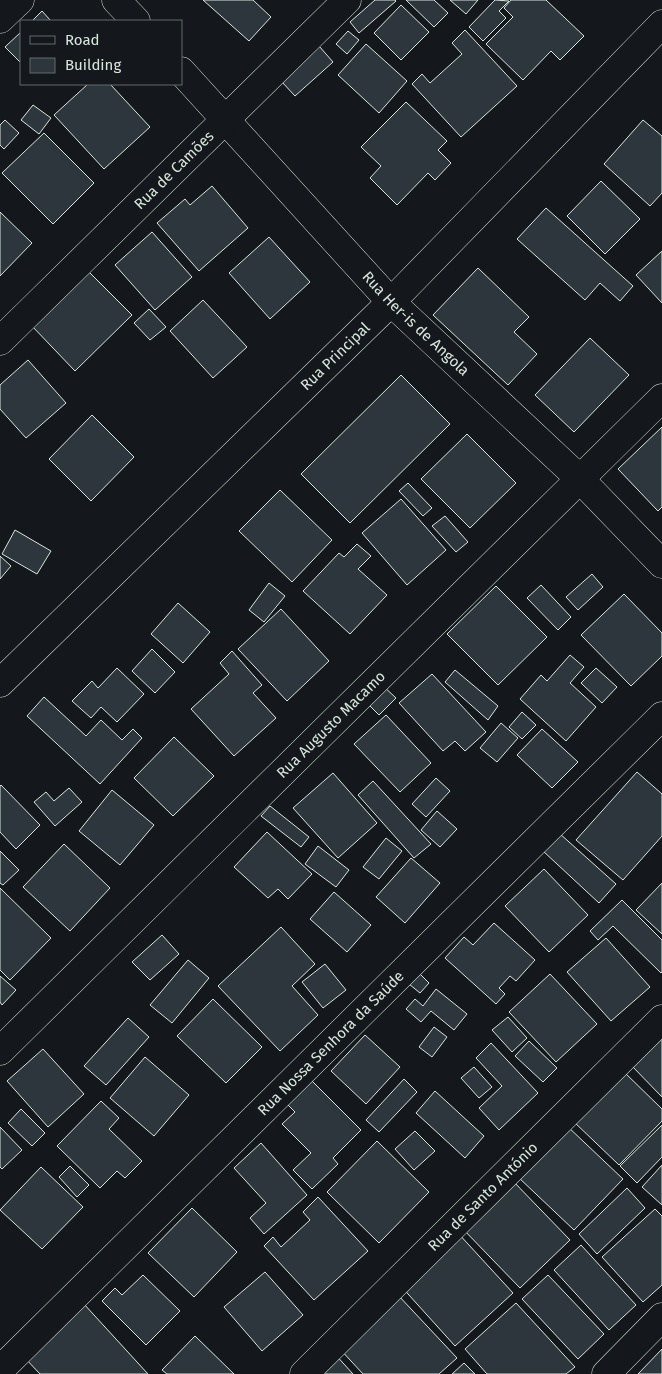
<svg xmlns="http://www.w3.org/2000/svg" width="662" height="1374" font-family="'Fira Sans',sans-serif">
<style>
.building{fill:#2c363c;stroke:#d8e6dc}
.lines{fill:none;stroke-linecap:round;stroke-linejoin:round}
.minor-casing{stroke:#d8e6dc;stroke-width:29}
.minor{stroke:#14181c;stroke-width:28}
.labels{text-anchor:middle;stroke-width:4;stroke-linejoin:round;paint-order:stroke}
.street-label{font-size:15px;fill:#d8e6dc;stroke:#14181c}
</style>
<rect width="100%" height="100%" fill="#14181c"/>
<path class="building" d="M203,0H253L271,17L249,41Z
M375,0H395L396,1L359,33L350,22Z
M406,0H434L448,13L434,27Z
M450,0H478L466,14Z
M495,0L509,1L499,11L506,18L483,41L469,27Z
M511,0H546L584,36L560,60L551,51L523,80L486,44L513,17L504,8Z
M401,5L429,32L401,60L374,33Z
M42,11L51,21H32Z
M465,30L517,86L461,137L412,84L422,74L430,83L462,54L452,43Z
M348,31L359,40L347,54L336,44Z
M21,32V63L5,47Z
M366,44L407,81L379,113L338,75Z
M319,46L333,62L295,96L281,81Z
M88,84H110L150,127L104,169L54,115Z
M406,102L447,141L438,150L451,163L435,180L428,173L397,205L370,178L381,166L361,147Z
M33,105L51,118L39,134L21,120Z
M5,120L19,133L4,149L0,145V125Z
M643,120L662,136V193L650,206L604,164Z
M44,133L94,183L53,224L2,173Z
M601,181L640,219L605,254L567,216Z
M212,186L248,228L199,271L157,223L185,199L190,205Z
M546,208L633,286L620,301L600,283L585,300L517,239Z
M0,212L32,243L0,276Z
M152,232L192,277L155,310L115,265Z
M269,237L310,282L270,319L229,273Z
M662,251V303L636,275Z
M478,268L529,317L514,332L537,354L508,385L433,315Z
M87,270L132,315L75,371L31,325Z
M203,300L247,347L213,378L170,331Z
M149,309L166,327L150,340L134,323Z
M590,338L629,375L574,432L535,395Z
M28,360L66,403L26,438L0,409V385Z
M401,375L450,424L350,523L301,474Z
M92,415L134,457L91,501L49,459Z
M662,427V507L658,511L618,469Z
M467,434L516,483L470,528L421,479Z
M408,483L432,508L423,516L399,491Z
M280,490L332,540L292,582L239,531Z
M401,499L446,550L407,585L362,533Z
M445,516L468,542L456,552L432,526Z
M15,530L51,551L37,574L2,554Z
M357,544L371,556L358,569L387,595L350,634L303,591L339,553L344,557Z
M0,556L11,566L0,579Z
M592,574L603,587L578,610L566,597Z
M269,583L285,596L264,622L249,610Z
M541,585L571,617L558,630L527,598Z
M496,586L547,637L498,685L447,634Z
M624,594L662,633V656L631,686L581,635Z
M178,603L210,632L183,663L151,634Z
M281,609L329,661L287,701L238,649Z
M152,649L175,672L155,693L132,671Z
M232,651L262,685L253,693L276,718L234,756L191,709L229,674L220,663Z
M570,655L584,667L570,683L596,707L566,741L520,699L541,675L547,681Z
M117,668L144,694L117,722L101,707L91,718L72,701L92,681L98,688Z
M596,668L617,687L602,703L581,683Z
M455,670L498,706L488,720L445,682Z
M432,674L486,732L465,751L455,741L443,751L399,703Z
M382,685L396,698L379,715L365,701Z
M44,697L86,736L101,720L122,740L133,729L142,738L100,784L27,716Z
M522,712L536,725L522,739L509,727Z
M386,715L431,763L400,792L354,744Z
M501,723L518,738L497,762L480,748Z
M542,729L578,762L552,788L517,755Z
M174,737L214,776L173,816L134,778Z
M637,772L662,794V836L623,880L576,840Z
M333,773L377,823L338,858L293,808Z
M436,778L450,791L426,817L412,804Z
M373,781L431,844L414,858L358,795Z
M1,785L40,825L16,849L0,832V786Z
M69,788L82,802L55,826L34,802L46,792L54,801Z
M112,790L154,825L120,865L79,831Z
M270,806L309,837L301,847L261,816Z
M437,811L457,829L440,847L421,830Z
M267,832L312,874L288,899L278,889L268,898L234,867Z
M559,833L616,884L599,903L543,851Z
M386,838L402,851L379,879L363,867Z
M64,844L110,888L70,931L23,887Z
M318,846L349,870L336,887L305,864Z
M0,851L19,870L3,885L0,883Z
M411,858L440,883L405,923L376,897Z
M544,869L588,915L549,952L505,906Z
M662,883V934L636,910Z
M0,888L51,938L10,980L0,970Z
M334,892L371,925L347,952L310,919Z
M622,900L662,940V972L661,973L613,926L598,940L590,931Z
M494,923L535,960L516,981L510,976L499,988L505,994L496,1004L445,958L464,937L473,945Z
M281,927L315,964L292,986L318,1015L280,1051L218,986Z
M162,935L179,954L150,980L132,962Z
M606,938L650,987L611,1021L567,972Z
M188,960L209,978L172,1023L150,1005Z
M325,964L346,990L323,1008L302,982Z
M419,973L429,983L420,993L409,984Z
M550,974L597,1024L556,1062L509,1012Z
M0,976L16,990L2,1005L0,1002Z
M436,989L467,1014L454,1030L431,1011L421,1022L406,1009L415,999L423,1006Z
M213,999L262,1047L226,1083L177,1036Z
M508,1017L527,1038L512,1052L492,1030Z
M128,1018L149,1037L106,1085L84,1066Z
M434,1027L447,1037L432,1057L419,1047Z
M365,1035L400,1067L366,1104L331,1071Z
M662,1035V1097L631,1065Z
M529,1041L557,1068L543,1082L515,1056Z
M491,1043L538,1093L499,1130L479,1108L502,1086L476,1058Z
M43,1049L84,1094L48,1127L7,1081Z
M145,1057L189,1095L154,1136L110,1098Z
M474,1067L492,1087L479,1098L461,1078Z
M621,1069L662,1109V1121L619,1165L572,1120Z
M404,1079L417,1092L379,1132L366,1120Z
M311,1080L361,1130L333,1158L338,1164L312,1189L293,1170L311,1153L282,1124L295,1112L287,1104Z
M435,1091L484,1136L465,1158L416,1113Z
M101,1101L119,1118L109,1129L142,1161L125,1178L117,1171L100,1188L57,1146Z
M21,1109L45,1133L32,1146L8,1123Z
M566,1125L623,1179L574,1230L517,1176Z
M662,1125V1157L637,1183L620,1166Z
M0,1127L22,1150L2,1169L0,1167Z
M415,1131L435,1151L414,1170L395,1149Z
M377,1141L429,1192L379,1243L327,1192Z
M261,1143L307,1195L264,1234L250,1218L266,1203L234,1168Z
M662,1165V1205L642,1187Z
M70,1166L89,1185L77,1197L59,1177Z
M41,1167L83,1207L42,1249L0,1210Z
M511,1179L570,1240L520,1288L461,1227Z
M627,1188L645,1208L597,1254L579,1234Z
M318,1197L368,1251L314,1300L264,1246L273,1237L281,1247L310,1220L303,1212Z
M192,1208L237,1252L194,1297L148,1253Z
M655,1209L662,1216V1285L643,1302L602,1257Z
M457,1232L513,1293L455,1346L399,1284Z
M581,1245L636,1305L609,1330L554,1270Z
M265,1272L303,1315L262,1351L224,1307Z
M143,1275L180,1311L146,1345L102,1301L115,1288L122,1295Z
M548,1275L604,1334L578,1359L522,1299Z
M397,1294L457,1358L439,1374H363L339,1348Z
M83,1303L148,1374H40L24,1357Z
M516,1303L575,1367L566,1374H487L465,1349Z
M195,1336L234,1374H167L162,1370Z
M662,1349V1374H638Z
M333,1352L353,1374H310Z
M464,1363L475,1374H452Z"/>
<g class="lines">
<g class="minor-casing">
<g id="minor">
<path d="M116,0L136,21"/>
<path d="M0,19L20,0"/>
<path id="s1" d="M181,71L391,302L580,479L662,564"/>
<path id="s2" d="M0,341L347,0"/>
<path id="s3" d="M0,683L391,302L662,24"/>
<path id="s4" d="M0,1051L662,398"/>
<path id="s5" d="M0,1370L662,716"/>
<path id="s6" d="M304,1374L662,1019"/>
<path d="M606,1374L662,1317"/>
</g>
</g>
<use href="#minor" class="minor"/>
</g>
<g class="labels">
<g class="street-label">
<text dy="5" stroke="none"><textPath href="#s2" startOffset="244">Rua de Camões</textPath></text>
<text dy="5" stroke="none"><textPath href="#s1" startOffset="345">Rua Her-is de Angola</textPath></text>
<text dy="5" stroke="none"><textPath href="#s3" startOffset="468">Rua Principal</textPath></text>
<text dy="5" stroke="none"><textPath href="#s4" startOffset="465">Rua Augusto Macamo</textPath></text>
<text dy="5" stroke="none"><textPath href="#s5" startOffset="465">Rua Nossa Senhora da Saúde</textPath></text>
<text dy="5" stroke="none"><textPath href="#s6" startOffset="252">Rua de Santo António</textPath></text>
</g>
</g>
<rect x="20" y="20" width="162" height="65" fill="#14181c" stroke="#626a69"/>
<rect x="30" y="36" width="25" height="8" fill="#14181c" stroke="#626a69"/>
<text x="65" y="45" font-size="15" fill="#d8e6dc">Road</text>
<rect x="30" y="58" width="25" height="15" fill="#2c363c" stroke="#626a69"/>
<text x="65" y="70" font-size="15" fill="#d8e6dc">Building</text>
</svg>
